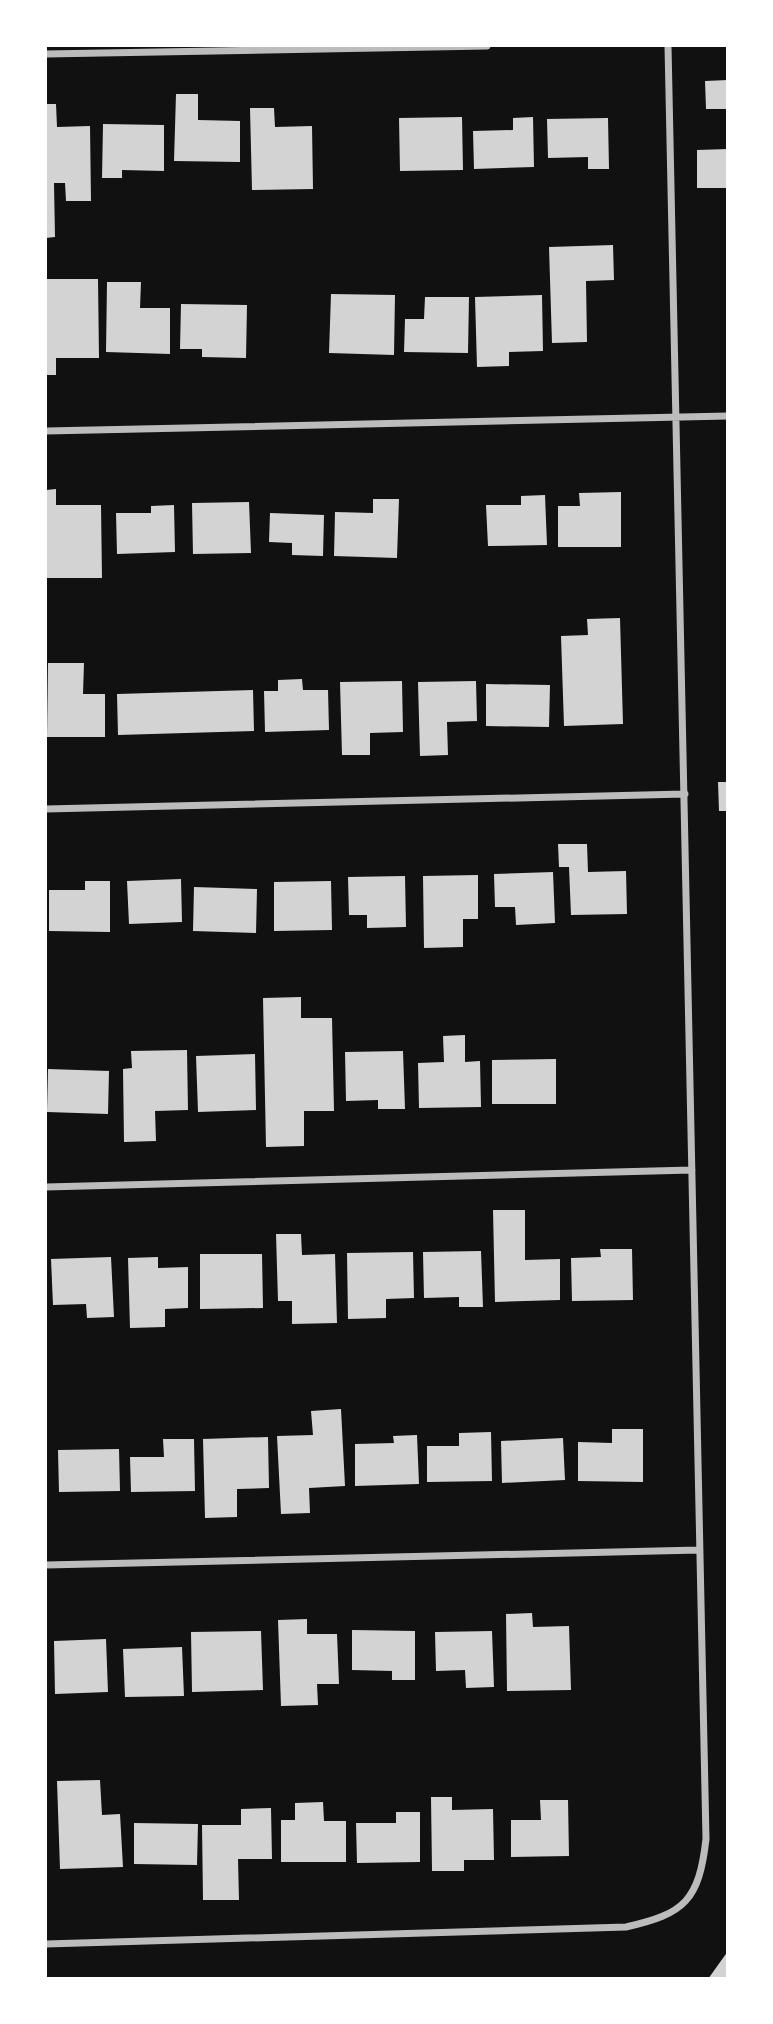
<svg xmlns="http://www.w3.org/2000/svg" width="773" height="2024" font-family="'IBM Plex Sans',sans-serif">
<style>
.building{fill:#d3d3d3}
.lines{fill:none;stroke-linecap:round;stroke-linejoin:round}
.minor{stroke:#bcbcbc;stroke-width:7}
</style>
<rect width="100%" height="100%" fill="#111"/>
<path class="building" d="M728,80V109H706L705,81Z
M176,94H198V120L240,121V162L174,161Z
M46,104H56L57,127L90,126L91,201H66L65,183H54L55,237L46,238Z
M250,108H274L275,127L312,126L313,189L252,190Z
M462,117L463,170L400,171L399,118Z
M533,117L534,167L474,169L473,131L513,130V118Z
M608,118L609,169H588V157L548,158L547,119Z
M103,124L164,125V171L122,170V178H102Z
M728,149V188H697V150Z
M613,245L614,280L586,281L587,342L552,343L549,247Z
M46,279H98L99,358H56V375H46Z
M107,282H141L140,308H170V354L106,352Z
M331,294L395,295L394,355L329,353Z
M542,295L543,351L509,352V366L477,367L475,297Z
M425,297H469L468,353L404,352L405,319H424Z
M181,304L247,305L246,358L202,357V349H180Z
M56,489V505H101L102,578H46V490Z
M621,492V547H558V506H580L579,493Z
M545,495L547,545L488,546L486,505H521V496Z
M373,499H399L397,558L334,556L335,512L373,513Z
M249,502L251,553L193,554L192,503Z
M174,505L175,552L117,554L116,513H151V506Z
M270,513L324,515L323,556L292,555V543L269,542Z
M620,618L623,724L564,726L561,636L588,635L587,619Z
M48,663H84L83,694H105V737H47Z
M302,679L303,690H328L329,730L265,732L264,691H278V680Z
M402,681L403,732L370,733V755H342L340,682Z
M476,681L477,721L447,722L448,755L420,756L418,682Z
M486,684L550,685L549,727L486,726Z
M253,690L254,731L118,735L117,694Z
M718,782H728V811H719Z
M558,844H587L588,872L626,871L627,914L571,915L569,867H559Z
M553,872L555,923L516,925L515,907H495L494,874Z
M478,875V919H463V947L424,948L423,876Z
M405,876L406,927L367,928V915H349L348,877Z
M181,879L182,922L129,924L127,881Z
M85,881H110V932L49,931V890H85Z
M331,881L332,930L274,931V882Z
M194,887L257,889L256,933L193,931Z
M301,997V1018H332L334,1111H304V1146L266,1147L263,998Z
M465,1035V1062L480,1061L481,1107L419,1108L418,1063L444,1062L443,1036Z
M187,1050L188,1110L155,1111L156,1141L124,1142L123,1069L132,1068L131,1051Z
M403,1051L405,1109H378V1100L346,1101L345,1052Z
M255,1054L256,1110L198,1112L196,1056Z
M556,1059V1104H492V1060Z
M48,1069L109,1071L108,1114L47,1112Z
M493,1210H525V1260L560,1259V1300L495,1302Z
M276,1234H301L302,1255L335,1254L337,1323L292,1324V1301H278Z
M600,1249H632L633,1300L572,1301L571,1258L601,1257Z
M481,1251L483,1307H459V1297L424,1298L423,1252Z
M413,1252L414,1298L386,1299V1318L348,1319L347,1253Z
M200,1254H262L263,1308L200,1309Z
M111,1257L114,1317L87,1318L86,1304L53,1305L51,1259Z
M158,1257V1268L188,1267V1308L165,1309V1327L130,1328L128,1258Z
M341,1409L345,1486L309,1488L310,1513L281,1514L277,1436L313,1435L311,1411Z
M612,1429H643V1482L578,1481V1442L612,1443Z
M491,1432L492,1481L427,1482V1446H459V1433Z
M417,1435L419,1484L355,1486V1444L394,1443L393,1436Z
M268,1437L269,1488L237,1489V1517L205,1518L203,1439Z
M563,1438L565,1480L502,1483L501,1441Z
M163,1439H194L195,1491L131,1492L130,1457H164Z
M119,1449L120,1491L59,1492L58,1450Z
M532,1613L533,1627L569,1626L571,1690L507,1691L506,1614Z
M307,1619V1634H337L339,1684H317L318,1705L281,1706L278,1620Z
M352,1630L415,1631V1680H392V1671L352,1670Z
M261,1631L263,1690L192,1692L191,1632Z
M492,1631L494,1687L466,1688L465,1670L436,1671L435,1632Z
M106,1639L108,1692L55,1694L54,1641Z
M182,1647L184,1696L125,1697L123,1649Z
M100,1780L102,1815L120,1814L123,1867L60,1869L57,1781Z
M431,1797H452V1810L493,1809L494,1860H464V1871H432Z
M540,1800H568L569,1856L511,1857V1820H541Z
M323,1802L324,1821H346V1862H281V1820H295V1803Z
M271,1808L272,1859H238L239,1900H203L202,1825H241V1809Z
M396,1812H420V1862L357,1863L356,1823H396Z
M134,1823L198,1824L197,1865L134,1864Z
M728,1951V1979H708Z"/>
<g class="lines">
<path class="minor" d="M46,54L487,46
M46,431L728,416
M46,809L685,794
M46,1187L692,1170
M46,1565L699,1550
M46,1944L626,1927C685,1914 699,1900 706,1839L668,46"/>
</g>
<rect width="773" height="2024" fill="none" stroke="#ffffff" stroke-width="94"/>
</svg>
